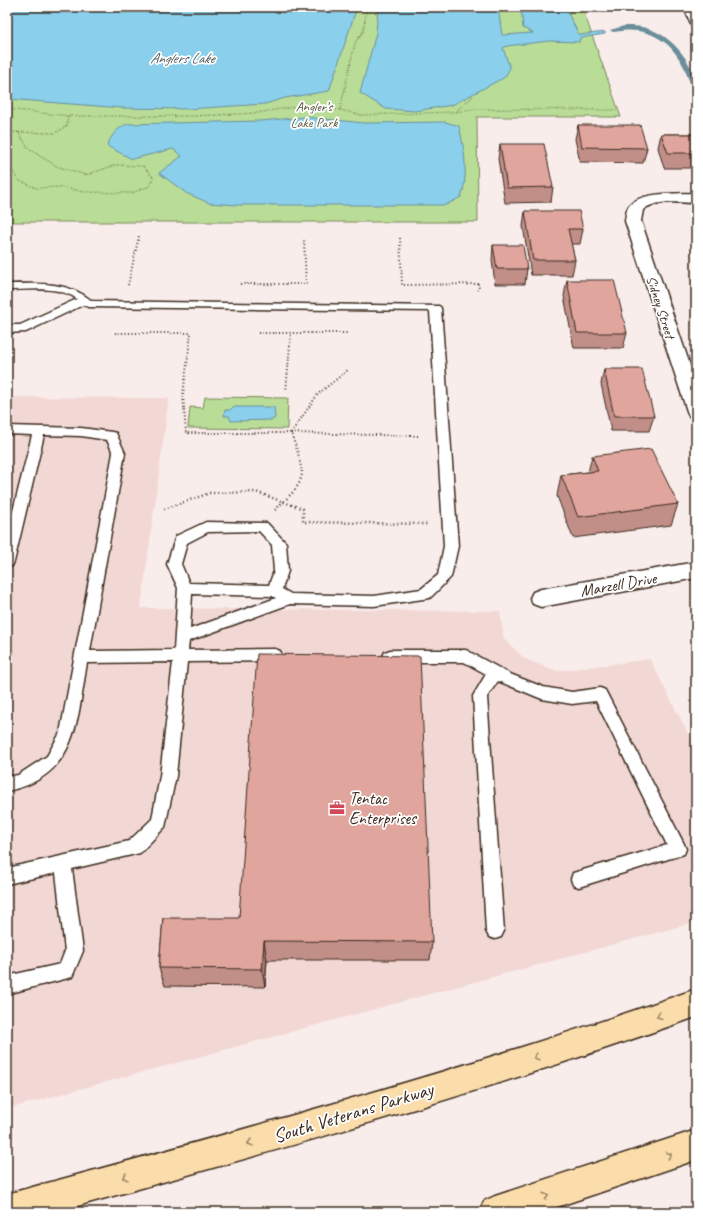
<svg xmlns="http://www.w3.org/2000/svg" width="703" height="1219" font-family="Caveat,sans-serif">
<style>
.built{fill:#f2d8d5}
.green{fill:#b9dd97;stroke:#7a845a}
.water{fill:#8ad0ec;stroke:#6a8e9a}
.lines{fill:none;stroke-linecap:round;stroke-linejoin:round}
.stream{fill:#6a8e9a;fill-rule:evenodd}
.service-casing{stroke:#3b2a1e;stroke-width:3}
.minor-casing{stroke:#3b2a1e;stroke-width:3}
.trunk-casing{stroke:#3b2a1e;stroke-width:3}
.path-far2{stroke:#3b2a1e;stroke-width:1.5;stroke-dasharray:0.5 2;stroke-linecap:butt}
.path-far1{stroke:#3b2a1e;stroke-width:2;stroke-dasharray:1 2.5;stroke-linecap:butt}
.path{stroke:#3b2a1e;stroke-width:2.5;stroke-dasharray:1 3;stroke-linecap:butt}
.service{fill:#fff;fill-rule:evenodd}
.minor{fill:#fff;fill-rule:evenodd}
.trunk{fill:#faddab;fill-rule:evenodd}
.wall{fill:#c18f88;stroke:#3b2a1e}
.shaded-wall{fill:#9d746f;stroke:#3b2a1e}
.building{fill:#e0a69e;stroke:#3b2a1e}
.oneway{stroke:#9a8464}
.labels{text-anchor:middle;stroke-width:3.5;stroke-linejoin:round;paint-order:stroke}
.far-park-label{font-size:14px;fill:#5a573c;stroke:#fff}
.far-street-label{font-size:14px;fill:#3b2a1e;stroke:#fff}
.far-water-label{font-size:15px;font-style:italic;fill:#535c5c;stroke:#fff}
.street-label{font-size:17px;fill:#3b2a1e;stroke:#fff}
.poi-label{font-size:17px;fill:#3b2a1e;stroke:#fff;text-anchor:start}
.near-street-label{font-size:20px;fill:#3b2a1e;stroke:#fff}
</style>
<rect width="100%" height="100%" fill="#f9edec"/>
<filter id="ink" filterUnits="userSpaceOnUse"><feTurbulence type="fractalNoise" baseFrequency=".025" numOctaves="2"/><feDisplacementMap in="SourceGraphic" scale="8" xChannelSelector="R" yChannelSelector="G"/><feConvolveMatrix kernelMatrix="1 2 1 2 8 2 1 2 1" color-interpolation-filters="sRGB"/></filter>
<g filter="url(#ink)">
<path class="built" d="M7,397L169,398L141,608L500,611L504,639L525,659L557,671L650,659L696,749V922L7,1109Z"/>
<path class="green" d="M7,7H582L621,117H477L478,222H7Z
M205,397L288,398L287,429L188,428L190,407L203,408Z"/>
<path class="water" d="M7,7H357L329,91L285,98L265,104L188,109L122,108L7,99Z
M378,7H498L502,35L533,33L523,28L521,7H565L579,35L605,32V34L580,38L579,42L549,41L507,46L503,48L510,68L505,77L452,105L415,111L386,109L360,93L376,33Z
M305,117L364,123L445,122L459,126C464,147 469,176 461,197L446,205H237L209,203L186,193L159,173L182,156L173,149L132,159L107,146C111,136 117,128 127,124L260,121Z
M233,407H274L275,418L272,420L231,421L229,416H224L225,410H230Z"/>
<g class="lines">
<path class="stream" d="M624,26C634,26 643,26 652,30C673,38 696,65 696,88C689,85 687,74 684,67C669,37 645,26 613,32L610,30Z"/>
<g class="service-casing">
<path id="service" d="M684,7H692L696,17V29L692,27Z
M7,284C37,284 67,280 92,301L439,306L441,308L458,546L451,577L430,598L374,606L290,604L189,641L188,650L275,649L280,651L282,655L280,659L275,661L187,662L176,776L165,827L140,853L72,869L83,951L72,977L7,994V976L60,964L65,951L56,873L7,884V868L129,841L152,819L160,776L173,662L87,663C77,721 77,777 7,791V777L18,775L47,756L60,733L113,453L107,440L81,436L44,435L14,562L12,566L7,567V535L32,435L7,434V426L81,428L112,432L116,433L125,453L90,651L174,650L178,588L167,564L176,536L206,522L267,523L286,543L288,571L282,589L291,594L374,596L421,589L438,575L444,546L430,311L89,307L83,305L26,332L7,333V325H20L77,299C59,285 28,290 7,290ZM259,531L272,545L274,571L269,585L189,583L181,564L187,543L208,532ZM192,594L272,596L276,598L190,629Z
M390,650H466L510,674L543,687L572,692L600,688L605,690L684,844L686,849L684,854L579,887L573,885L571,879L573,873L667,845L596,701L572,704L542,699L498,681L487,697L504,931L501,937L495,939L489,937L486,931L473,696L486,674L464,662H390L385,660L383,656L385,652Z"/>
</g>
<g class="minor-casing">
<path id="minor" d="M696,193V203C680,203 656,199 643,210L641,221L696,383V417L689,416L687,411L625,221C626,216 626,210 629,206C640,191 679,194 696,193Z
M696,562V578L541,607L533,604L530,598L533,592L541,589Z"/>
</g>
<g class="trunk-casing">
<path id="trunk" d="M696,989V1017C486,1092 271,1152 56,1212H7V1194C238,1131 470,1069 696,989Z
M696,1130V1160L542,1212H479L484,1201L495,1196Z"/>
</g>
<path class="path-far2" d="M7,109L68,116H194L256,113L300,106L340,110L361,115L455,112L473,96
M340,110L355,43L363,32L367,7
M456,112L474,109L618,110
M7,132L55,133L67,126L68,116
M7,162L18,180L36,188L60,187L85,192L132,193L150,186L153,177L143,166L116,165L86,175L56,166L29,149L18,132"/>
<path class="path-far1" d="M400,238L402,285L478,284L479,288L477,290
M240,284H306L304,239
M128,285L139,236
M115,333H191L183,395L186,433H291L298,453L302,472
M258,333H349
M286,392L291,333
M291,433L420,436
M291,433L318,394L348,370"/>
<path class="path" d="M164,509L210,493L256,492L303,509V522L427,524
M275,510C286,498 302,488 302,471"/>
<use href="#service" class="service"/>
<use href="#minor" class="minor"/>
<use href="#trunk" class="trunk"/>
</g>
<path class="wall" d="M578,125L647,148L643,163L580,162L575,139Z
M661,134H696V168H664L658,148Z
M500,144L553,187L551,202L505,203L498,159Z
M525,211L583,229L580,244H571L575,260L572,275H531L523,226Z
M493,245L527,269L525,284H495L492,260Z
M567,280L627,333L623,348H574L564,296Z
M604,369L654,416L649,431H611L601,384Z
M592,456L678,504L671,525L573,538L557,496L561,475L588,472Z
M163,918L432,942L430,960H267L265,987L165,986L159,968Z"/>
<path class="shaded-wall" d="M264,941L267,960L265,987L262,969Z"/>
<path class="building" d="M578,125H640L647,148L582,147Z
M661,134H696V153H668Z
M500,144H544L553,187L507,188Z
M525,211H579L583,229H568L575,260H533Z
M493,245H523L527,269H497Z
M567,280H614L627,333H577Z
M604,369H642L654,416H614Z
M651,449L678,504L578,517L561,475L598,471L592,456Z
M257,654L420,656L432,942L264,941L262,969L159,968L163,918H239Z"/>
<defs><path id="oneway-chevron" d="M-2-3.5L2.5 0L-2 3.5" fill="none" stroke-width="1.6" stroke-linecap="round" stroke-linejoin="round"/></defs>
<g class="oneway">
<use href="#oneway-chevron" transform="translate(659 1016) rotate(161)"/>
<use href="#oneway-chevron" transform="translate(536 1057) rotate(163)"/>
<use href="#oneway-chevron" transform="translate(250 1143) rotate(165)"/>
<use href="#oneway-chevron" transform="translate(669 1155) rotate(-19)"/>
<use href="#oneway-chevron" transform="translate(125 1177) rotate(165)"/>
<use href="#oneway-chevron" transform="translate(546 1196) rotate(-18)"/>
</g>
</g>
<defs>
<g id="office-bare" transform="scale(1.2)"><path d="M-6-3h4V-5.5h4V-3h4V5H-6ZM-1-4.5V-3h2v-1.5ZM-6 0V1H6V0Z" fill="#d1495b" stroke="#fff" stroke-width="2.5" paint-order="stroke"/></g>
</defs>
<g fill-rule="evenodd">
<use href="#office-bare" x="337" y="808"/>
</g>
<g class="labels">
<g class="far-park-label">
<text x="314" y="111">Angler’s<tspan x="314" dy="16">Lake Park</tspan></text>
</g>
<g class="far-street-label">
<text transform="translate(661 307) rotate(72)" y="5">Sidney Street</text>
</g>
<g class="far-water-label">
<text x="182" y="63">Anglers Lake</text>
</g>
<g class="street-label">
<text transform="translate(618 584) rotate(-10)" y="6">Marzell Drive</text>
</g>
<g class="poi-label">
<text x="349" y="804">Tentac<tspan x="349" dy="20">Enterprises</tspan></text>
</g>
<g class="near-street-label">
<text transform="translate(353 1112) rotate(-17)" y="7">South Veterans Parkway</text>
</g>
</g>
<rect width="703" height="1219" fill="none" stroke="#fff" stroke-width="24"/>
<rect x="12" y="12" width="679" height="1195" fill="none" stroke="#3b2a1e" stroke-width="1.5" filter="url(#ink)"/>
</svg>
